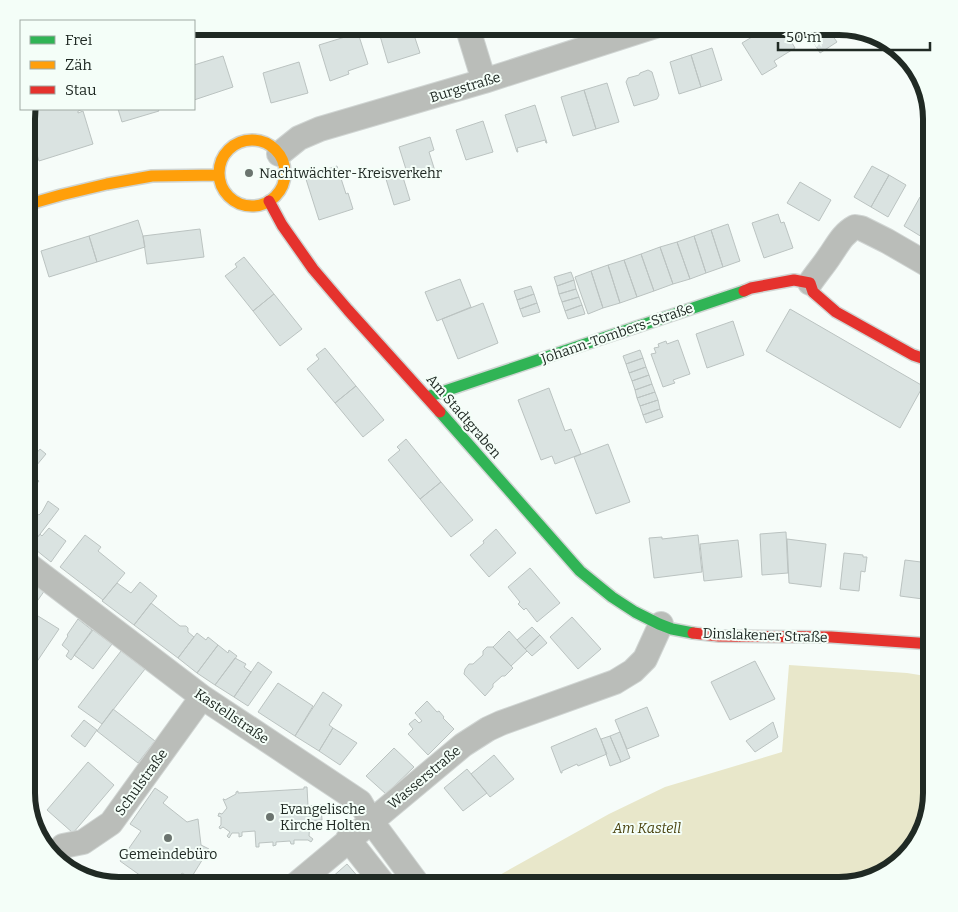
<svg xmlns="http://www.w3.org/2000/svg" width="958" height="912" font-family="Bitter,serif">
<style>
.green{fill:#e8e7ca}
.building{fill:#dae3e1;stroke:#bbc3c1}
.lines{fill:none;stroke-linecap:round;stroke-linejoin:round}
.street-casing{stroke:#d0d5d3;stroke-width:26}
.fast-casing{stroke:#d0d5d3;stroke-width:14}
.slow-casing{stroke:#d0d5d3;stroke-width:14}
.jam-casing{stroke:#d0d5d3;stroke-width:14}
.street{stroke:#babdb9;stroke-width:24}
.fast{stroke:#30b455;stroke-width:11}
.slow{stroke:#ff9f0a;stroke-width:11}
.jam{stroke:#e5322d;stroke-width:11}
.poi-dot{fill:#6b746f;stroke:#f4fef8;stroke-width:2}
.labels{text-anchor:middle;stroke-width:4;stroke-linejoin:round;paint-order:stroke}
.street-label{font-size:14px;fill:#202a24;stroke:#f4fef8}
.poi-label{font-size:14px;fill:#202a24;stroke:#f4fef8;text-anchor:start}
.park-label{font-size:14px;font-style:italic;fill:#4c4511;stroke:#f4fef8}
.rim{fill:none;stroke:#202a24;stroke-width:6}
</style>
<rect width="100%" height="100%" fill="#f6fcf9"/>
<path class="green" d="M789,665L907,673L932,677V793L925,829L904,859L845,886H480L609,814L665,787L782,752Z"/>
<path class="building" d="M388,26H411L420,53L388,63L378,29H379L380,32L389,30Z
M768,26H782L795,48L774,61L777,66L762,75L742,43L767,28V27Z
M804,26H838L830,32L837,42L820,53Z
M358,33L368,64L348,71L349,74L330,81L319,45Z
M712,48L722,80L701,87L691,55Z
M691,55L701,87L679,94L670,62Z
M223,56L233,87L194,100V65Z
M299,62L308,93L271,103L263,73Z
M648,70L652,72L659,95L657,99L634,106L626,82L628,78L639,75L640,73Z
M607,83L619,122L596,129L584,90Z
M584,90L596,129L573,136L561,97Z
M535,105L547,143H546L545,140L517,148L518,152H517L505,115Z
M28,109H84L78,111V113L83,111L93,144L39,161L26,120Z
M118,109H158L159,111L122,122Z
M483,121L493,152L466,160L456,130Z
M430,137L434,150L429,152L435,171L409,179L399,147Z
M337,166L346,194L348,193L353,209L319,220L305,176Z
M872,166L889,175L871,207L854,197Z
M402,174L410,200L394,205L386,179Z
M889,175L906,185L888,217L871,207Z
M800,182L831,200L819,221L787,203Z
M920,197L932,204V221L922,237L904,226Z
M778,214L781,223L784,222L793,248L764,258L752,223Z
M138,220L143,236L145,247L97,262L89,236Z
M932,221V242L922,237Z
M728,224L740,261L723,267L711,230Z
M200,229L204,257L147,264L143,236Z
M711,230L723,267L706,273L694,236Z
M89,236L97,262L49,277L41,251Z
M694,236L706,273L690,279L677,242Z
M677,242L690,279L673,284L660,247Z
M660,247L673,284L654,291L641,254Z
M641,254L654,291L637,297L624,260Z
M244,257L274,294L253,311L225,276L237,267L235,264Z
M624,260L637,297L620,303L608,265Z
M608,265L620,303L603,308L591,271Z
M591,271L603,308L588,314L575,277Z
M571,272L574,280L557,286L554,277Z
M460,279L471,307L437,321L425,292Z
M574,280L576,289L559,294L557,286Z
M531,286L534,294L517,300L514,291Z
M576,289L579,297L562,302L559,294Z
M274,294L302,329L280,346L253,311Z
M534,294L537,303L520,309L517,300Z
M579,297L582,305L565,311L562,302Z
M483,303L498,343L458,359L442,319Z
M537,303L540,312L523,317L520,309Z
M582,305L585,314L568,319L565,311Z
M790,309L923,386L900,428L766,351Z
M26,321L36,329L26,340Z
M733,321L744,355L707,368L696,334Z
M678,340L690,374L673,380L675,383L663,387L651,354L656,353L654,348L659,347L658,344L666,341L667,344Z
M325,348L356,386L335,403L307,369L319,359L316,355Z
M640,350L643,358L626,364L623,356Z
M643,358L646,367L629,373L626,364Z
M646,367L649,375L632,381L629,373Z
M649,375L652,384L635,390L632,381Z
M652,384L655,392L637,398L635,390Z
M356,386L384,420L363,437L335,403Z
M549,388L565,431L571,429L581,454L555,464L552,456L541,460L518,400Z
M655,392L658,400L640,406L637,398Z
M658,400L660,409L643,415L640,406Z
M660,409L663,417L646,423L643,415Z
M406,439L441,482L420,499L388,460L400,450L397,447Z
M608,444L630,502L596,514L574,457Z
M40,449L46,454L26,478V465Z
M30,474L39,481L26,497V479Z
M441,482L473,520L451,537L420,499Z
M48,501L59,509L31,546L26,542V510L28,508L39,515L42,512Z
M49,528L66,541L51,562L31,546L40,534L42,536Z
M496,529L516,553L489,577L470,555L484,543L483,541Z
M786,532L788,573L762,575L760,534Z
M85,535L101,547L98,551L125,573L103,600L60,567Z
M698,535L702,572L654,578L649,538L662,537V539Z
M787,539L826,544L821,587L789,583Z
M738,540L742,577L704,581L700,544Z
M930,551H932V600L923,599Z
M844,553L863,555V557H867L865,572L861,571L859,591L840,589Z
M905,560L929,563L923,599L900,596Z
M530,568L560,603L537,622L526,608L524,610L518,604L520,602L508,587Z
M26,577L45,590L26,617Z
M140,582L157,596L134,625L102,601L117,583L131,593Z
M151,603L180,626H186L188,628V632L194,637L178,658L134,625Z
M38,616L59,629L36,663L26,657V635Z
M572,617L601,649L578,669L550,637Z
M78,619L92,630L71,660L66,656L69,651L62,645L68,636L67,635Z
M532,627L540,635L525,649L517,640Z
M93,630L112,644L93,669L74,655Z
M509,631L527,651L511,666L493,647Z
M197,633L206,640L208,637L218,645L197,673L178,658Z
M540,635L547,643L532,656L525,649Z
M218,645L228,653L229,650L237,656L215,685L197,673Z
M487,647H493L513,668L505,676H502L493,684V687L485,696L464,674L465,669L469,664H473L483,655V651Z
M121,651L145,669L102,724L78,707Z
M235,658L246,664L244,667L251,672L234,697L215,685Z
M755,661L775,699L730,720L711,682Z
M258,662L272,672L248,706L234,697Z
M278,683L313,706L295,736L258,712Z
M323,692L342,705L329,725L333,728L319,751L295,736Z
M427,701L437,712L439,711L444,717L443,718L454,729L428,755L408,734L413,729L409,724L415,719L419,723L422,721L415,713Z
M647,707L659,736L627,749L615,720Z
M113,709L155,741L138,763L97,731Z
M84,720L97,730L85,747L71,736Z
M773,722L778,737L755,752L746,741Z
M333,728L357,743L340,765L319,751Z
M596,728L607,754L578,766L577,764L562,771V773H561L551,747Z
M620,732L630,758L621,762L610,736Z
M610,736L621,762L610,766L601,739Z
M394,748L414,767L386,794L366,776Z
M494,755L514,779L490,797L471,774Z
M88,762L114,785L73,833L47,810Z
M467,769L487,793L463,811L444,788Z
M304,787H307L308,806L321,805L322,820L310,821L309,836L313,839L311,842L308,840H294V844H291L290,841L276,842V845L273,846V842L259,843V847H256L255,831L242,832V836L239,837V833H232L229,838L227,836L230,832L223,827L220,829L219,827L221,825V817L218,816L219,813L222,814L227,808L223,799H224L225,800L236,794V792L238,791V793L304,789Z
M155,788L168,797L163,803L187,822L198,819L201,845L209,849L191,878L182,873L173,886H155L120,861L141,831L130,824Z
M347,864L366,886H322Z"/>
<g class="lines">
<g class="street-casing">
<path id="street" d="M467,26L484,81
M279,154L299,138L320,129L484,81L655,26
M810,283C816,274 823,266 829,257C837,246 842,234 855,227L861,228L887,241L932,267
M26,563L202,697L282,750L360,802L371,821L419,886
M348,839L385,886
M63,846L83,842L111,823L202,697
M294,886L463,745L488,729L501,723L615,682L633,671L645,659L661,624"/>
</g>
<g class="fast-casing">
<path id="fast" d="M427,397L744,291
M440,412L580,571L612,597L635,612L659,624L672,629L693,633"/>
</g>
<g class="slow-casing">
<path id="slow" d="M219 173a33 33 0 1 1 66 0a33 33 0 1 1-66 0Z
M26,205L61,195L107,184L152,176L219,175"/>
</g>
<g class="jam-casing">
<path id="jam" d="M269,201L282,225L313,269L348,310L440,412
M744,291L751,288L794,280L810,283L813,292L836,312L913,355L922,358L932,359
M693,633L719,636L831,637L932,644"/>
</g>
<use href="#street" class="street"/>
<use href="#fast" class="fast"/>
<use href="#slow" class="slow"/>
<use href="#jam" class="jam"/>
</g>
<g class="poi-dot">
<circle cx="249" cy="173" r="5"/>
<circle cx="270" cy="817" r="5"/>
<circle cx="168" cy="838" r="5"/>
</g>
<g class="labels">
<g class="street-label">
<text transform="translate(465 87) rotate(-17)" y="5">Burgstraße</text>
<text transform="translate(617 333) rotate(-19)" y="5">Johann-Tombers-Straße</text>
<text transform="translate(464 416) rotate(49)" y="5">Am Stadtgraben</text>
<text transform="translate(765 635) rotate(2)" y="5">Dinslakener Straße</text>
<text transform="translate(232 716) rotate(34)" y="5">Kastellstraße</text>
<text transform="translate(424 777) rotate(-40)" y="5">Wasserstraße</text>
<text transform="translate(141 782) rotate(-54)" y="5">Schulstraße</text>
</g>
<g class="poi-label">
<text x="259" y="178">Nachtwächter-Kreisverkehr</text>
<text x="280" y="814">Evangelische<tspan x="280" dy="16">Kirche Holten</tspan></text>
<text x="168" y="859" text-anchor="middle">Gemeindebüro</text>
</g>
<g class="park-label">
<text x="647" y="833">Am Kastell</text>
</g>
</g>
<path d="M0 0H958V912H0ZM119 35H839A84 84 0 0 1 923 119V793A84 84 0 0 1 839 877H119A84 84 0 0 1 35 793V119A84 84 0 0 1 119 35Z" fill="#f4fef8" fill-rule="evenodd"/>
<path class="rim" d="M119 35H839A84 84 0 0 1 923 119V793A84 84 0 0 1 839 877H119A84 84 0 0 1 35 793V119A84 84 0 0 1 119 35Z"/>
<rect x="20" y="20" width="175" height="90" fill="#f4fef8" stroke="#9fa9a3"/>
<rect x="30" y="36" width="25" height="8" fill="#30b455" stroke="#9fa9a3"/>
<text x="65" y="45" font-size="15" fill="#202a24">Frei</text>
<rect x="30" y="61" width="25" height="8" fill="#ff9f0a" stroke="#9fa9a3"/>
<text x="65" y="70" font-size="15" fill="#202a24">Zäh</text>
<rect x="30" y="86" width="25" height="8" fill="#e5322d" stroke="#9fa9a3"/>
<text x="65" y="95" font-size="15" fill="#202a24">Stau</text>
<path d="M778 42v8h152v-8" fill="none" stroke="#202a24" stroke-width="2.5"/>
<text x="786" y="42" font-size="15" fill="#202a24" stroke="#f4fef8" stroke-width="4" paint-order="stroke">50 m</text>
</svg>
